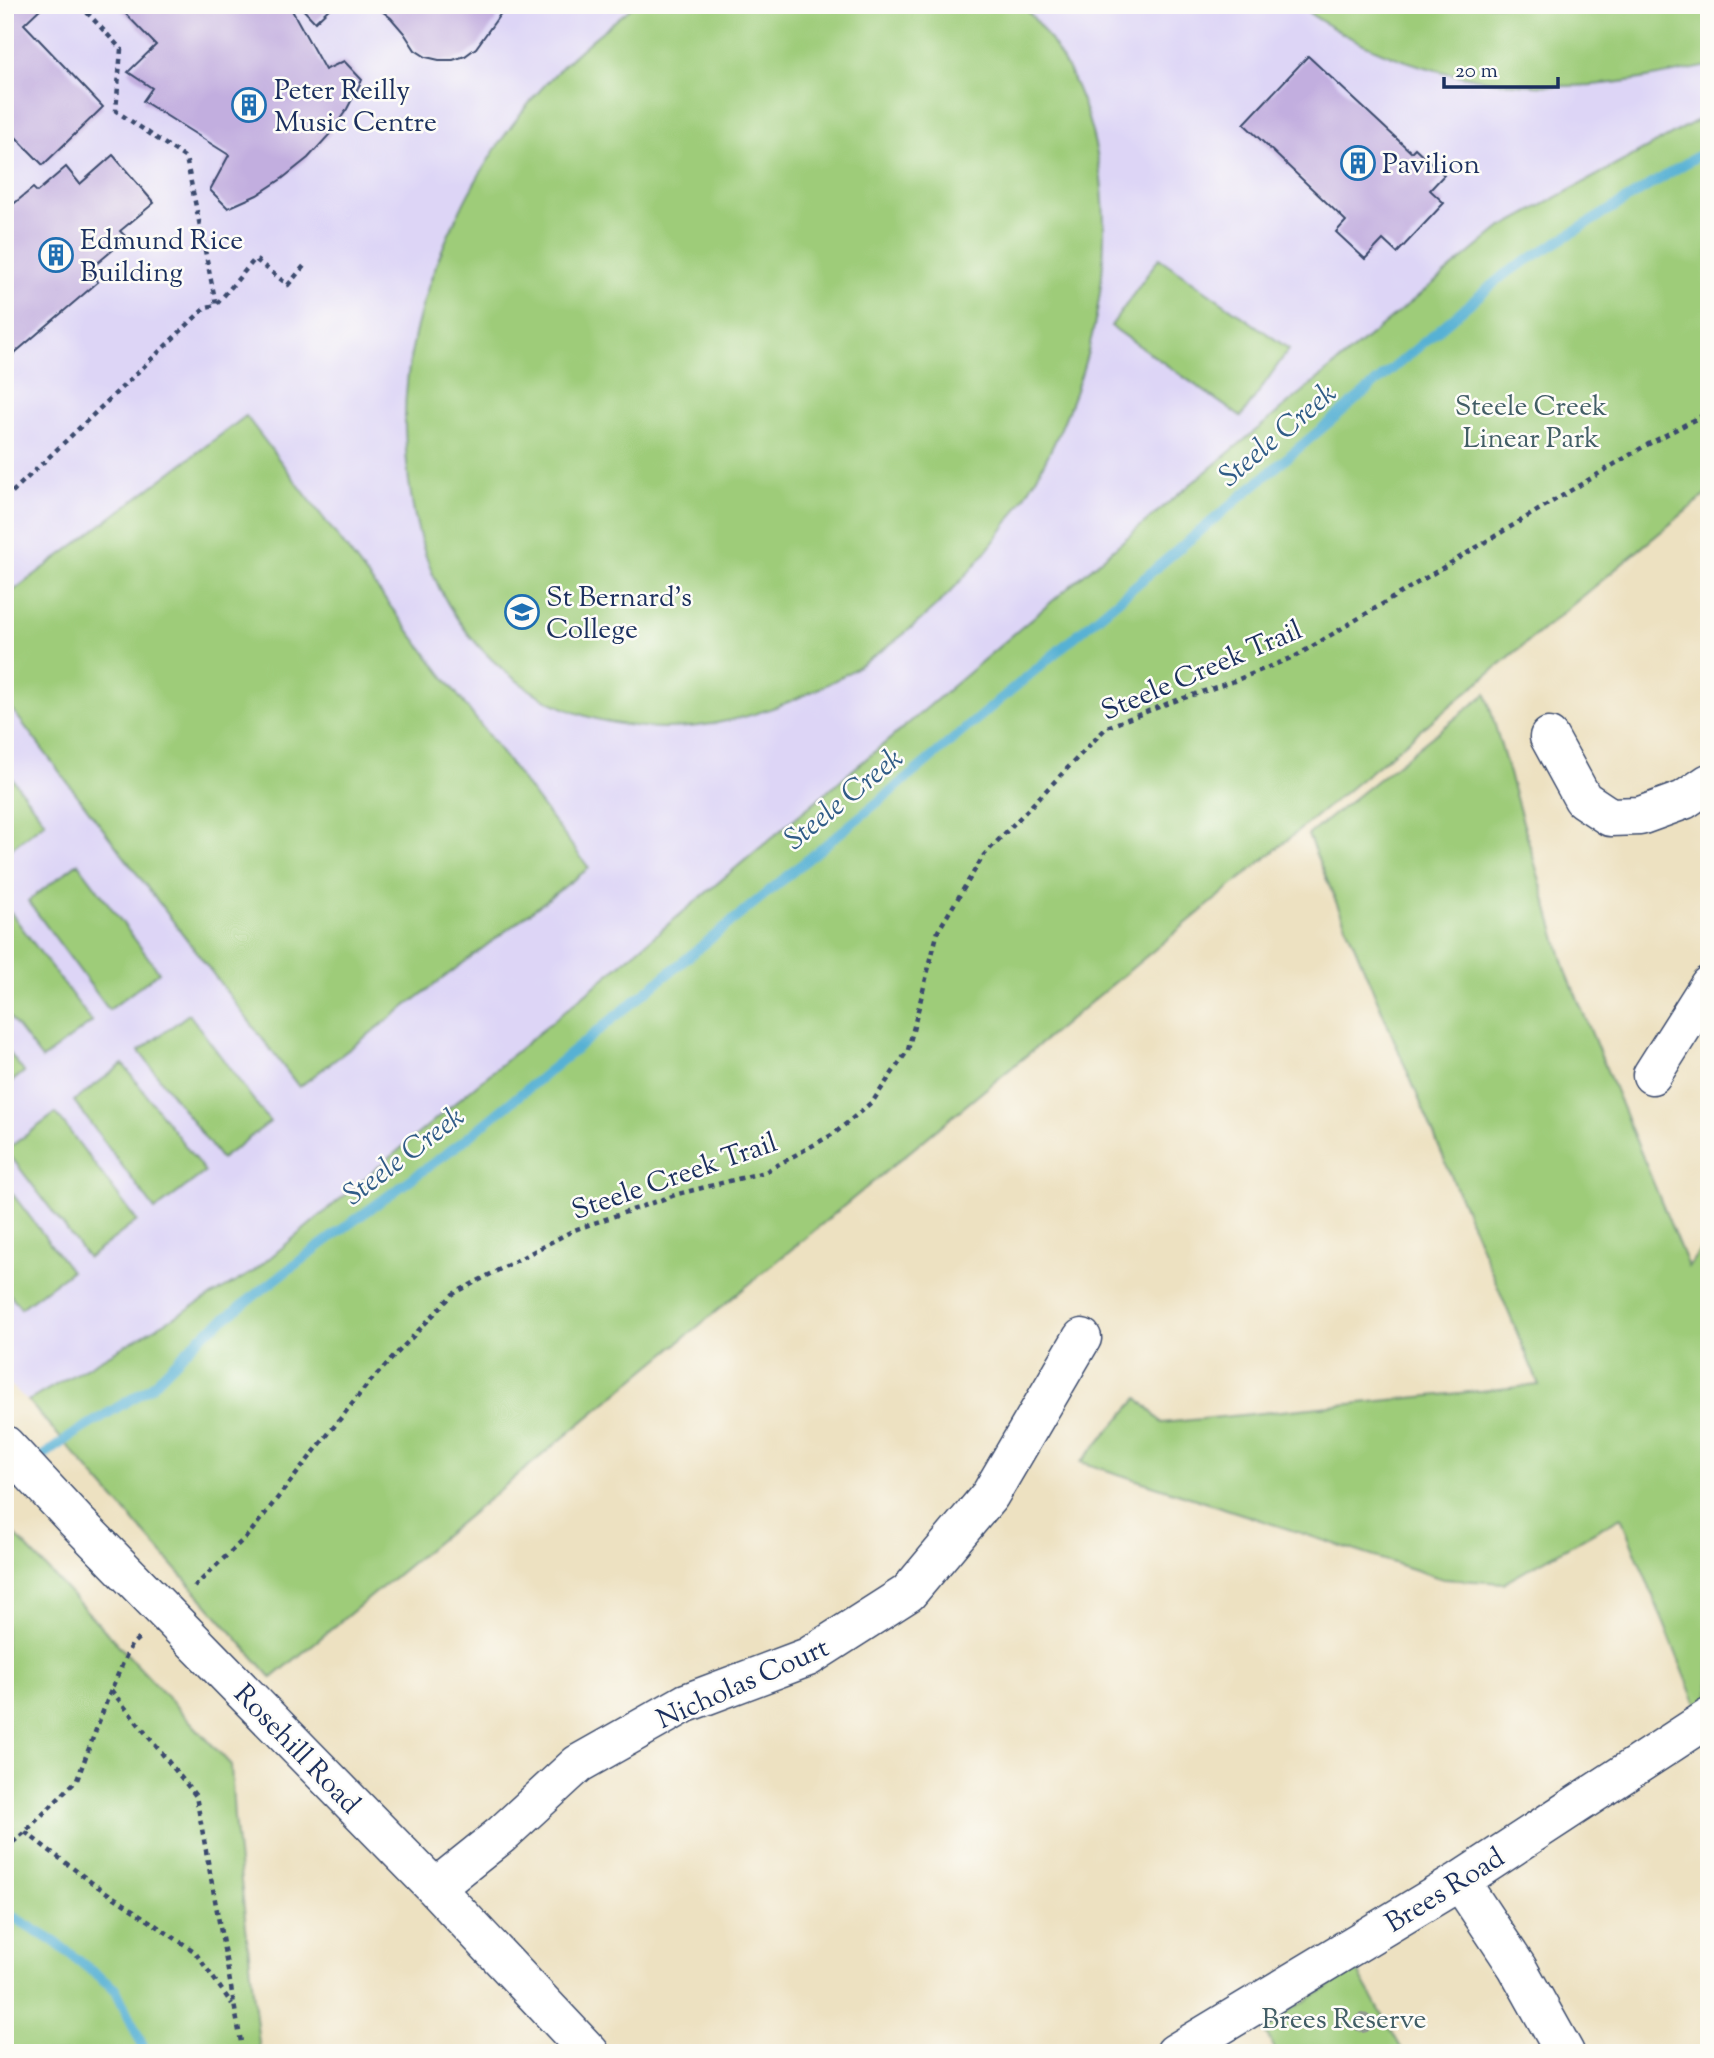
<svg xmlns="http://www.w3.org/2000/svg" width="1714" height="2058" font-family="'Sorts Mill Goudy',serif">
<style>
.built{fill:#ddd5f6}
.green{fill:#9ecc79;stroke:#5c7e6c;stroke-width:2}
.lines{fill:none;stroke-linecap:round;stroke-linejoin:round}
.stream{stroke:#57b1d4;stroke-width:10}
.building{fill:#c2aedf}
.minor-casing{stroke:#3a4a6d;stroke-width:41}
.path{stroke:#3a4a6d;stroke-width:4.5;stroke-dasharray:5 5;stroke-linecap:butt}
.minor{stroke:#fff;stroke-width:38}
.tree{fill:#8f998f}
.labels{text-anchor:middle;stroke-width:5;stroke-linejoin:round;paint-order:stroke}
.poi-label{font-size:28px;fill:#1b2f5e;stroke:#fdfcf7;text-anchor:start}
.park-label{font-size:28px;fill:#425e66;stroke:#fdfcf7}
.street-label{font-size:28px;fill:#1b2f5e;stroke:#fdfcf7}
.water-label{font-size:30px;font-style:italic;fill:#305c87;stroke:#fdfcf7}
</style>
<rect width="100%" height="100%" fill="#fdfcf7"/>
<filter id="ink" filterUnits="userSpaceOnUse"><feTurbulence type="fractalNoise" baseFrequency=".0143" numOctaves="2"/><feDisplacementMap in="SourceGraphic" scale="14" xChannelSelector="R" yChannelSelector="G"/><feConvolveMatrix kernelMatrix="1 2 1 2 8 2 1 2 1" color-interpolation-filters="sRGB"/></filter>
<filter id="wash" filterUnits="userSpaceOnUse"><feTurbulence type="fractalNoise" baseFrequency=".00686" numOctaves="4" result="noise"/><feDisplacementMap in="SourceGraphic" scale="28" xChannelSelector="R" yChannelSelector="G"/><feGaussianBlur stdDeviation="1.57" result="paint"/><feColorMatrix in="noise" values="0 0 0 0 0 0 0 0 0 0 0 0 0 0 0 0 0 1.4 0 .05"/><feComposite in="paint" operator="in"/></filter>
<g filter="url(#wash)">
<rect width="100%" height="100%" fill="#ede1c1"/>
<path class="built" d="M5,5H1709V114L1499,229L1150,518L928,707L253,1272L28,1401L5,1380Z"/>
<path class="green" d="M635,5H1022C1079,66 1103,142 1104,225C1108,446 935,684 712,724C647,735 574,723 520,683C435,621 408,532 405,430C402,306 469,163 555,74C579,49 607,27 635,5Z
M1298,5H1709V66C1670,74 1632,82 1592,85C1490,91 1381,67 1298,5Z
M1709,114V492L272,1678L28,1401L253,1272L928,707L1150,518L1499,229Z
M1159,258L1289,349L1241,417L1111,326Z
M246,416L589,868L299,1087L5,700V597Z
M1486,694L1566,971L1688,1267L1709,1238V1735L1621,1517L1504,1583L1443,1579L1081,1462L1138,1398L1162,1423L1539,1385L1308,835Z
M5,769L45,822L5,853Z
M78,863L159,972L109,1010L28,901Z
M11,913L92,1022L42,1059L5,1011V917Z
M189,1014L270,1122L221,1159L139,1051Z
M5,1047L24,1072L5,1087Z
M123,1064L205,1172L155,1210L74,1101Z
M56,1113L137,1221L88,1258L6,1150Z
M5,1184L71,1271L21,1308L5,1288Z
M5,1524L231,1765L234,1818L260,2053H5Z
M1357,1970L1404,2053H1277L1262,2027Z"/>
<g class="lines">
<path class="stream" d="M5,1482L77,1432L151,1387L199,1338L322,1244L462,1142L900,784L1505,274L1709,149
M5,1912L55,1942L116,1990L146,2053"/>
</g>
<g id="blocks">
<path class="building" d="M5,5H44L24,24L103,107L43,165L5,126Z
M117,5H289L325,70L344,61L362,80L347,109L329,135L308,158L283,178L257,195L228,208L210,190L229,155L143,101L152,88L128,72L156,45Z
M299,5H333L315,22Z
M374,5H504L501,13L476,48L465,56L453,60H439L426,57L415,50L404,33L391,18Z
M1308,56L1411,152L1415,148L1444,175L1430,190L1444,203L1397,253L1383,240L1365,259L1336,232L1346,221L1244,124Z
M113,155L154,203L120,231L127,238L88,271L98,282L11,356L5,349V211L33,188L37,192L66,167L80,184Z"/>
</g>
</g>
<g filter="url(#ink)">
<use href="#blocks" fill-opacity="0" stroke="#3a4a6d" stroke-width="2"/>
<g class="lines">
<g class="minor-casing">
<path id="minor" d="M1549,737L1583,799L1610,817L1640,816L1684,800L1709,783
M1652,1075L1709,985
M5,1445L76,1521L435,1888L590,2053
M1460,1881L1517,1967L1565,2053
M435,1888L501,1835L578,1764L686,1703L808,1657L908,1593L990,1495L1082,1338
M1175,2053L1460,1881L1709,1718"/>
</g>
<path class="path" d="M80,5L121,49L116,111L186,158L216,304
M5,499L206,307L216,305L255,259L288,285L304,266
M194,1587L249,1534L367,1385L453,1294L574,1230L678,1194L765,1172L835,1133L873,1101L908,1050L938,931L984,855L1107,727L1169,703L1234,681L1296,656L1643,447L1709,412
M111,1690L196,1796L241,2042V2053
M25,1832L91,1882L194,1951L232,2004
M5,1849L25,1832L77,1780L111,1690L131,1645L139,1638"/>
<use href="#minor" class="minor"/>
</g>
<circle class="tree" cx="1363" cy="2023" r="10"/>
</g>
<defs>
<g id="building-ring" transform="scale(1.75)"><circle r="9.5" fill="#fdfcf7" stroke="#1f6fb2" stroke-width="1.5"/><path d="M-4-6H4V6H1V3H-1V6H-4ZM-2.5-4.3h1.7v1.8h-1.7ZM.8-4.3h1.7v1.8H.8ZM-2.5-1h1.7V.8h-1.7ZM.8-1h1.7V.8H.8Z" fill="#1f6fb2"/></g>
<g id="school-ring" transform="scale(1.75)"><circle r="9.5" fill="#fdfcf7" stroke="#1f6fb2" stroke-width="1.5"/><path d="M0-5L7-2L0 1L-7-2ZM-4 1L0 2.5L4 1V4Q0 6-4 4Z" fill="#1f6fb2"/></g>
</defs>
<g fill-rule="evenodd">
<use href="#building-ring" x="249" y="105"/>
<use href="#building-ring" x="1358" y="163"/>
<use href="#building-ring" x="56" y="255"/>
<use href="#school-ring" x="522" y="612"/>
</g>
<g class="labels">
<g class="poi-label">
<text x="274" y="99">Peter Reilly<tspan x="274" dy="32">Music Centre</tspan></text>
<text x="1382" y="173">Pavilion</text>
<text x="80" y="249">Edmund Rice<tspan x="80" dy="32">Building</tspan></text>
<text x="546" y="606">St Bernard's<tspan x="546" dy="32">College</tspan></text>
</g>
<g class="park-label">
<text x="1531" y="415">Steele Creek<tspan x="1531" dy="32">Linear Park</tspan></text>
<text x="1344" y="2028">Brees Reserve</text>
</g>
<g class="street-label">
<text transform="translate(1201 669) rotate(-23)" y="10">Steele Creek Trail</text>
<text transform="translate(674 1175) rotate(-19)" y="10">Steele Creek Trail</text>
<text transform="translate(742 1682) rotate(-24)" y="10">Nicholas Court</text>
<text transform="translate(298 1748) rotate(46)" y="10">Rosehill Road</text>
<text transform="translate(1444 1889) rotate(-32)" y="10">Brees Road</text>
</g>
<g class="water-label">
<text transform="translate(1277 434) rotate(-40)" y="10">Steele Creek</text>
<text transform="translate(843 798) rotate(-39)" y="10">Steele Creek</text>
<text transform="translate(403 1155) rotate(-37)" y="10">Steele Creek</text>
</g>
</g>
<rect width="1714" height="2058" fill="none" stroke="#fdfcf7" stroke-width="28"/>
<path d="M1444 77v10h114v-10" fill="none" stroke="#1b2f5e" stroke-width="3.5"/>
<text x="1455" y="77" font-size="21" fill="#1b2f5e" stroke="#fdfcf7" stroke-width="5" paint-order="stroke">20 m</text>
</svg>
